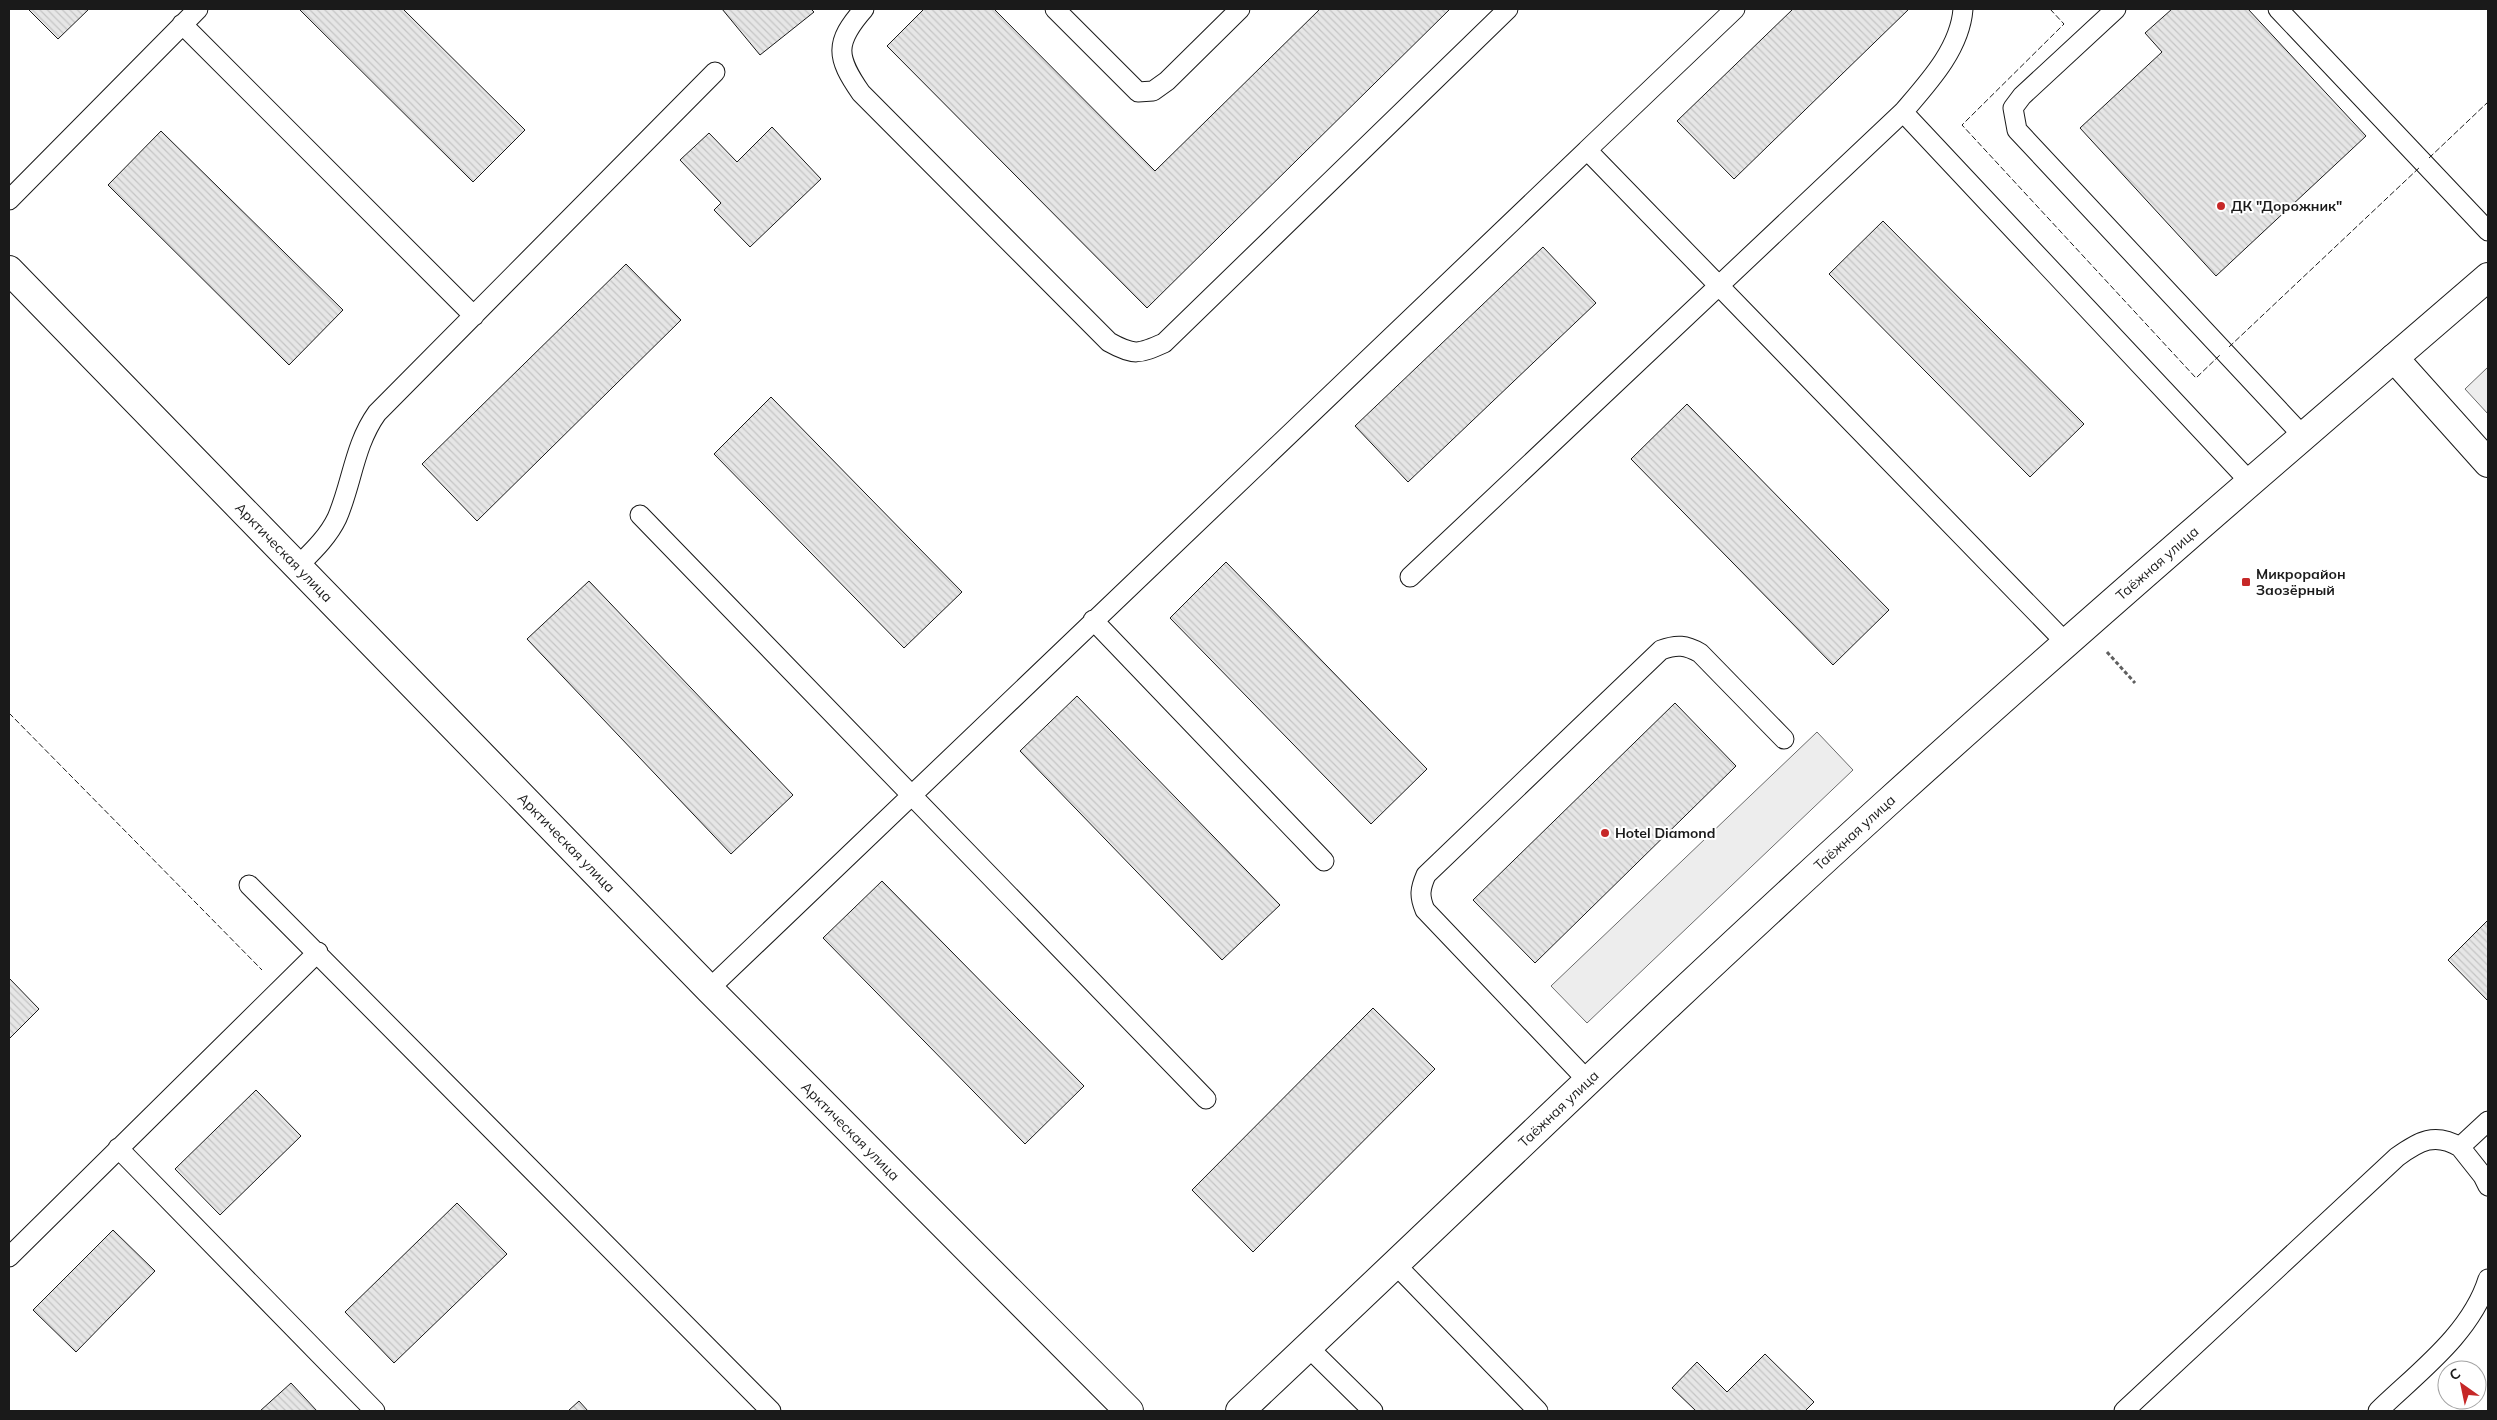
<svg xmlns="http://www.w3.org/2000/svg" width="2497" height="1420" font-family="Mulish,sans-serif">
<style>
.built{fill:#ededed;stroke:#6a6a6a}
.building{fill:url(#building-back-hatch);stroke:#1a1a1a}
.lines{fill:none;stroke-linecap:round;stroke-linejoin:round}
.lane-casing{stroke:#1a1a1a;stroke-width:21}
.street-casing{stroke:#1a1a1a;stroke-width:30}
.secondary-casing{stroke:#1a1a1a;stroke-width:30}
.path{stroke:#5f5f5f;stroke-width:3;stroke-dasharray:4 2.5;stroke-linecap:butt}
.lane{stroke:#fff;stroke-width:19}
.street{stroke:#fff;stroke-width:28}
.secondary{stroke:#fff;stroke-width:28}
.fence{stroke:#1a1a1a;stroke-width:1;stroke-dasharray:6 2.5;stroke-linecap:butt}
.poi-dot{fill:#c62828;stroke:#fff;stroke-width:2}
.labels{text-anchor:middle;stroke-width:4;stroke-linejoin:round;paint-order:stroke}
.poi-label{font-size:14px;font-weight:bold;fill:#1a1a1a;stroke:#fff;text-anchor:start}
.street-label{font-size:14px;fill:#1a1a1a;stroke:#fff}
</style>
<defs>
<pattern id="building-back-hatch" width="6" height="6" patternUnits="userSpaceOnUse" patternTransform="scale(1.25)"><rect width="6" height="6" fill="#e6e6e6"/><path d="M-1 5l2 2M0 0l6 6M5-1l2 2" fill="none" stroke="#c5c5c5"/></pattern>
</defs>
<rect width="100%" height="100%" fill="#fff"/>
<path class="built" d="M2488,367V414L2465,389Z
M1817,732L1853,770L1587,1023L1551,986Z"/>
<path class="building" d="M28,9H89L58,39Z
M299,9H403L525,130L473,182Z
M722,9H811L814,12L760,55Z
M924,9H994L1155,171L1320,9H1450L1147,308L887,46Z
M1793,9H1909L1734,179L1677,121Z
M2172,9H2248L2366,136L2216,276L2080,128L2162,52L2145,33Z
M772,127L821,179L750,247L714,210L721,203L680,160L709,133L737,162Z
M161,131L343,310L289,365L108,185Z
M1883,221L2084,424L2030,477L1829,274Z
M1543,247L1596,303L1408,482L1355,426Z
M626,264L681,320L477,521L422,464Z
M771,397L962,592L904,648L714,454Z
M1687,404L1889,610L1833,665L1631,459Z
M1226,562L1427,769L1371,824L1170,618Z
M589,581L793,795L731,854L527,639Z
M1077,696L1280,905L1222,960L1020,751Z
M1675,703L1736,766L1535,963L1473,900Z
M882,881L1084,1086L1025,1144L823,938Z
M2488,920V1001L2448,960Z
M9,978L39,1009L9,1039Z
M1373,1008L1435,1069L1253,1252L1192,1190Z
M256,1090L301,1136L220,1215L175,1169Z
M457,1203L507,1254L394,1363L345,1312Z
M113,1230L155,1271L76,1352L33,1310Z
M1765,1354L1814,1402L1805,1411H1696L1672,1388L1697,1362L1727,1392Z
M291,1383L317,1411H260Z
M579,1401L588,1411H568Z"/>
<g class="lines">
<g class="lane-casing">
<path id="lane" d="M864,9C834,43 836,57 861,93L1109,342C1134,356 1139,354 1164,343L1508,9
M1055,9L1138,92L1153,91L1167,81L1240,9
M1735,9L1587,150L2067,644
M2116,9L2022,96L2013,108L2017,130L2303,436
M2278,9L2488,231
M182,24L474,316
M1903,112L2251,483
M9,200L198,9
M640,515L1206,1099
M298,566C312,552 328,537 337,518C352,484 354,445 377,413L715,72
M1410,577L1903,112C1928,83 1960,49 1963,9
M1093,620L1324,861
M249,885L771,1411
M709,989L1587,150
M1589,1082L1425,910C1419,896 1420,889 1426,875L1661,650C1677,644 1686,645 1700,653L1784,739
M2488,1121L2460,1147L2483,1176L2488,1186
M118,1148L375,1411
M9,1257L318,952
M1395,1264L1538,1411
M1308,1347L1373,1411
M2124,1411L2397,1157C2419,1141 2435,1132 2460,1147
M2378,1411C2417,1373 2471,1334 2488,1279"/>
</g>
<g class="street-casing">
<g id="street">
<path id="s1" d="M9,270L709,989L1129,1411"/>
<path d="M2394,358L2488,463"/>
</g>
</g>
<g class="secondary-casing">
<g id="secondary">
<path id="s2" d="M1240,1411C1456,1208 1668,1001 1888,802C2085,624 2287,450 2488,277"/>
</g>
</g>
<path class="path" d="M2107,652L2135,683"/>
<use href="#lane" class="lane"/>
<use href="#street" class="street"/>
<use href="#secondary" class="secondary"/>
<path class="fence" d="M2050,9L2064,24L1962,125L2196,378L2220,355
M2429,158L2488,102
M2229,347L2420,167
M9,713L262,970"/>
</g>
<g class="poi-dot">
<circle cx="2221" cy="206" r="5"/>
<rect x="2241" y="577" width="10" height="10" rx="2.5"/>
<circle cx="1605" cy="833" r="5"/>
</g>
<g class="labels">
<g class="poi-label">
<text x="2231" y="211">ДК "Дорожник"</text>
<text x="2256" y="579">Микрорайон<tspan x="2256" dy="16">Заозёрный</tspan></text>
<text x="1615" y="838">Hotel Diamond</text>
</g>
<g class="street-label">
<text dy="5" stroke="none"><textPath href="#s1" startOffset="394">Арктическая улица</textPath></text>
<text dy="5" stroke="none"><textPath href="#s2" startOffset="1249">Таёжная улица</textPath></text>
<text dy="5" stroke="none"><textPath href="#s2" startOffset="844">Таёжная улица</textPath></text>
<text dy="5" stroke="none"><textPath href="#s1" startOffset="799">Арктическая улица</textPath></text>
<text dy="5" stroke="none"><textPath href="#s2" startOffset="439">Таёжная улица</textPath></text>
<text dy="5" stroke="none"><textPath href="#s1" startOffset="1204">Арктическая улица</textPath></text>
</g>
</g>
<rect width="2497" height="1420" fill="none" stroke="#1a1a1a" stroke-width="20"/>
<g transform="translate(2462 1385) rotate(327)"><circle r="24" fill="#ffffff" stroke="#a3a3a3"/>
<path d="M0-4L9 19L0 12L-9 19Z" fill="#c62828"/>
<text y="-8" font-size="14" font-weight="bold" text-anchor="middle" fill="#1a1a1a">С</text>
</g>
</svg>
